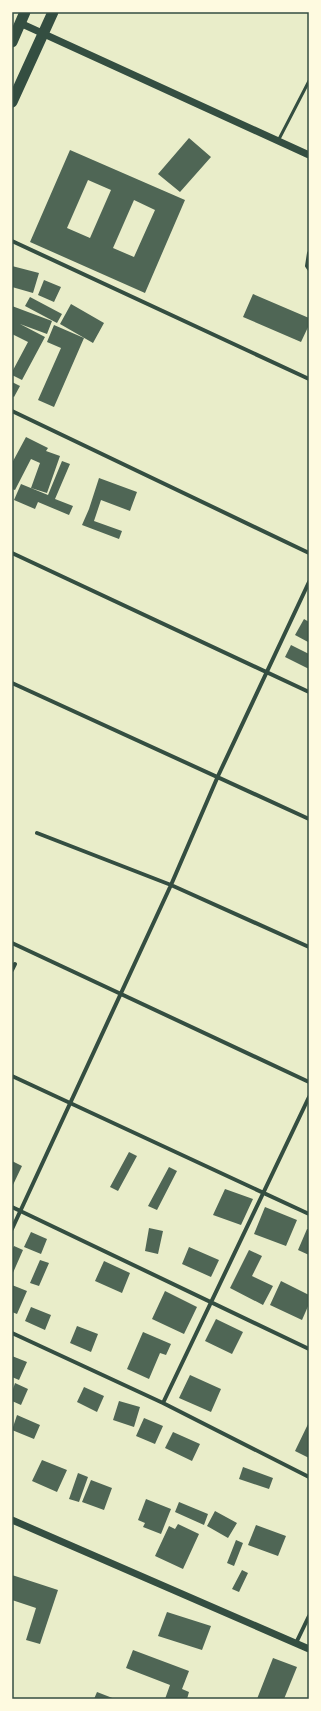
<svg xmlns="http://www.w3.org/2000/svg" width="321" height="1711" font-family="'Archivo Narrow',sans-serif">
<style>
.building{fill:#4f6655;fill-rule:evenodd}
.lines{fill:none;stroke-linecap:round;stroke-linejoin:round}
.service{stroke:#344e41;stroke-width:3}
.minor{stroke:#344e41;stroke-width:4}
.tertiary{stroke:#344e41;stroke-width:7}
.trunk{stroke:#344e41;stroke-width:11}
.neatline{fill:none;stroke:#344e41;stroke-width:1.5}
</style>
<rect width="100%" height="100%" fill="#e9edc9"/>
<path class="building" d="M189,138L211,157L180,192L158,174Z
M70,150L185,200L145,293L30,242ZM88,180L111,190L90,238L67,228ZM134,200L155,210L134,257L113,248Z
M12,266L39,273L33,293L12,287Z
M44,280L61,287L54,302L38,295Z
M253,294L309,318V325L301,342L243,317Z
M30,297L62,314L57,323L25,306Z
M71,304L104,323L93,343L60,324Z
M12,306L52,321L47,334L20,324L45,337L22,380L12,375V372L28,342L12,334Z
M54,325L84,338L54,407L38,400L61,348L47,342Z
M12,382L20,386L14,397L12,396Z
M26,437L48,448L46,451L60,456L47,493L31,488L40,463L31,459L15,490L12,489V463Z
M62,461L70,464L55,499L73,506L69,515L38,502L35,509L14,500L21,484L48,495Z
M99,478L137,492L130,511L101,500L94,521L122,531L119,539L82,525L89,509Z
M304,619L309,622L308,642L295,635Z
M291,645L309,654V669L285,657Z
M129,1152L137,1156L118,1191L110,1187Z
M12,1161L22,1166L12,1187Z
M169,1167L177,1171L157,1210L148,1206Z
M225,1189L253,1199L241,1225L213,1215Z
M265,1207L297,1220L286,1246L254,1234Z
M149,1228L163,1231L158,1254L145,1251Z
M307,1229H309V1255L298,1250Z
M31,1232L47,1239L41,1254L24,1247Z
M14,1246L23,1250L12,1275V1250Z
M189,1247L219,1260L211,1277L182,1264Z
M249,1250L262,1256L252,1276L273,1286L263,1305L230,1288Z
M40,1260L49,1263L39,1286L30,1283Z
M104,1261L130,1273L122,1293L95,1281Z
M281,1281L309,1295V1304L302,1320L270,1305Z
M12,1285L27,1291L17,1314L12,1312Z
M165,1291L197,1307L184,1334L152,1319Z
M31,1307L51,1315L45,1330L25,1321Z
M216,1319L243,1332L232,1354L205,1341Z
M77,1326L98,1334L91,1352L70,1343Z
M143,1332L171,1344L166,1355L160,1353L149,1379L127,1369Z
M12,1356L27,1362L19,1380L12,1377Z
M190,1375L221,1389L211,1412L179,1398Z
M15,1383L28,1389L21,1405L12,1401V1392Z
M84,1387L104,1396L97,1412L77,1402Z
M119,1401L140,1407L134,1427L113,1420Z
M17,1415L40,1425L34,1439L12,1430Z
M144,1418L163,1426L155,1444L136,1436Z
M309,1422V1458L295,1451Z
M173,1432L200,1444L192,1461L165,1448Z
M42,1460L67,1470L57,1492L32,1481Z
M243,1467L273,1478L269,1489L239,1479Z
M78,1473L88,1477L79,1502L69,1499Z
M91,1480L112,1488L104,1510L82,1502Z
M146,1499L171,1509L161,1534L143,1527L145,1523L138,1520Z
M179,1502L208,1514L204,1525L175,1512Z
M215,1511L237,1523L228,1538L207,1526Z
M178,1524L199,1534L183,1569L155,1556L169,1526L175,1529Z
M256,1525L286,1536L278,1556L248,1545Z
M236,1540L243,1543L234,1566L227,1563Z
M242,1570L248,1573L239,1592L232,1589Z
M12,1575L58,1590L40,1644L26,1640L36,1608L12,1600Z
M167,1612L211,1626L202,1650L158,1636Z
M133,1650L189,1671L182,1689L189,1692L187,1699H165L170,1685L126,1668Z
M273,1658L297,1667L284,1699H257Z
M97,1692L115,1699H94Z"/>
<g class="lines">
<path class="service" d="M278,141L309,81"/>
<path class="minor" d="M12,241L309,379
M309,253L307,266L309,269
M12,411L309,553
M12,553L309,692
M12,683L309,819
M37,833L171,885L309,947
M12,943L309,1082
M12,970L15,964
M12,1076L309,1214
M12,1207L309,1349
M12,1229L171,885L218,776L309,582
M12,1333L163,1403L309,1477
M163,1403L309,1097
M296,1643L309,1616"/>
<path class="tertiary" d="M20,23L309,155
M12,1520L309,1649"/>
<path class="trunk" d="M12,42L25,12
M12,102L53,12"/>
</g>
<rect width="321" height="1711" fill="none" stroke="#fefae0" stroke-width="26"/>
<rect x="13" y="13" width="295" height="1685" class="neatline"/>
</svg>
